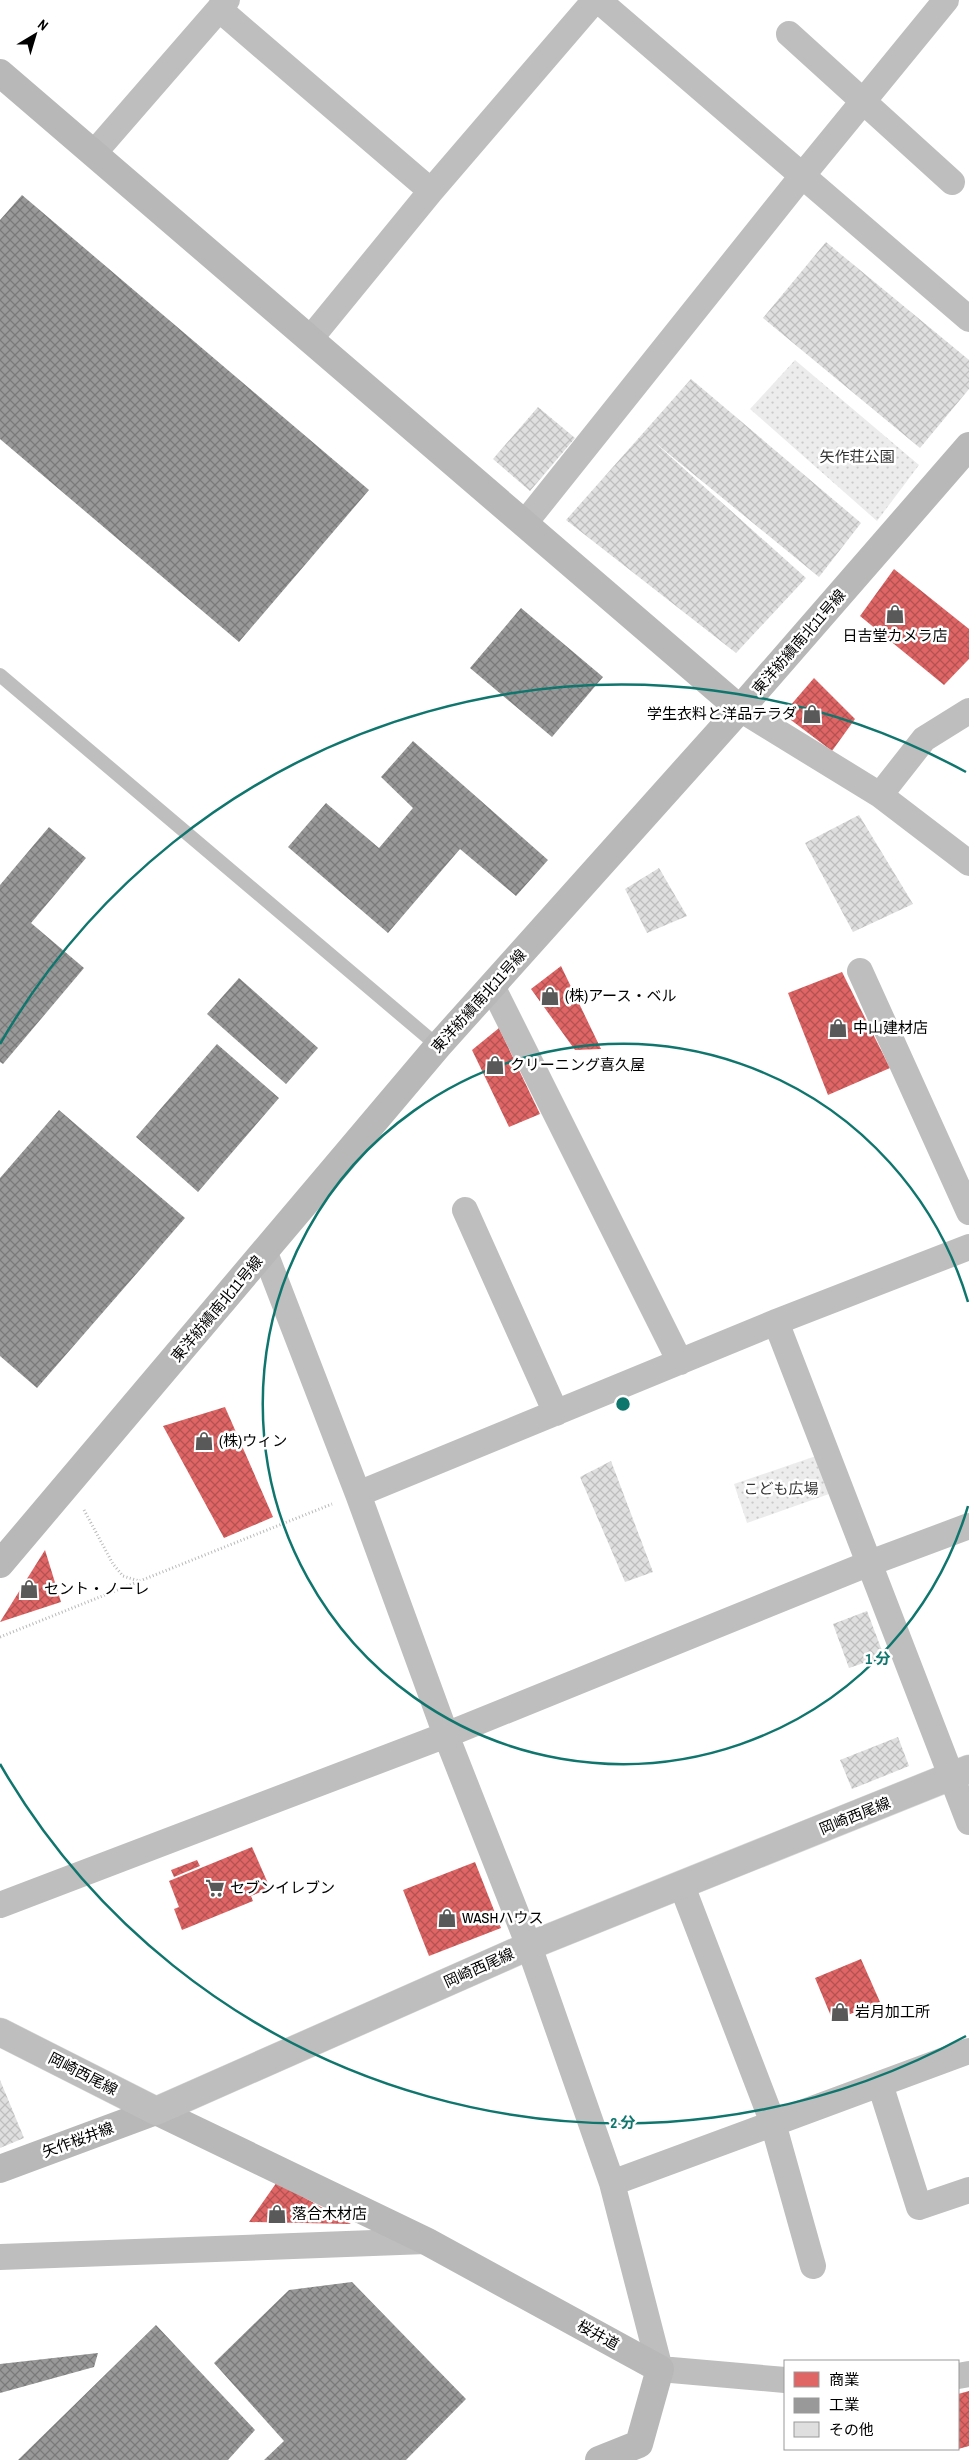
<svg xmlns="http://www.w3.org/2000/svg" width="969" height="2460" font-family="'Archivo Narrow','Noto Sans JP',sans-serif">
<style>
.park{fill:url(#park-dots)}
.shops{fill:url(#shops-cross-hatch)}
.industry{fill:url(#industry-cross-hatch)}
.building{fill:url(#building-cross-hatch)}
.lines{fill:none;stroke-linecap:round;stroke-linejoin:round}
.primary-casing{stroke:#dbdbdb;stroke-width:29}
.path{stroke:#b9b9b9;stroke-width:3;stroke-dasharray:1 2.5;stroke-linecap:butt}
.lane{stroke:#bebebe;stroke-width:14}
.street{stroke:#bebebe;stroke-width:26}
.secondary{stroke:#b8b8b8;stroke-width:28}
.primary{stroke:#bebebe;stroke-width:28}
.ring{fill:none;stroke:#0f766e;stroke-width:2.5}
.labels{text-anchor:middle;stroke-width:5;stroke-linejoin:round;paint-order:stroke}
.park-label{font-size:15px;fill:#333;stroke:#fff}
.poi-label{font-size:15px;fill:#000;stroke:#fff;text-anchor:start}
.street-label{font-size:15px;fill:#000;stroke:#fff}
.centre{fill:#0f766e;stroke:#fff;stroke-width:2.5}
.ring-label{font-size:15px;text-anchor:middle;font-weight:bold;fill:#0f766e;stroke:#fff;stroke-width:5;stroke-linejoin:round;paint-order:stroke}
</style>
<defs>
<pattern id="park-dots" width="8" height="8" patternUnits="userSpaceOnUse" patternTransform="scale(1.25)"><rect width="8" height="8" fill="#ececec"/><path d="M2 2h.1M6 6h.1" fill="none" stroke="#c9c9c9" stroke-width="1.8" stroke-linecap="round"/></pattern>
<pattern id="shops-cross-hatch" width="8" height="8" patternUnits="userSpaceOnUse" patternTransform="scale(1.25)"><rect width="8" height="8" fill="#e06666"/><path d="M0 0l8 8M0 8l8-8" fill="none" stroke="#b35252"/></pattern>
<pattern id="industry-cross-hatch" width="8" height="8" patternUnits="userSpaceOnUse" patternTransform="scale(1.25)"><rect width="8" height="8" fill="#999"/><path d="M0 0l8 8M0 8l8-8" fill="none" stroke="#7a7a7a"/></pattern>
<pattern id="building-cross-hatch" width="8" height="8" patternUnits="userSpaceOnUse" patternTransform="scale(1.25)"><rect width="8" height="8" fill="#dfdfdf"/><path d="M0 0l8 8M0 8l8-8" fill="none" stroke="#bebebe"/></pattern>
</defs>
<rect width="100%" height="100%" fill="#fff"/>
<path class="park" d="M795,360L919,465L877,521L750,409Z
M816,1456L829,1494L747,1523L734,1484Z"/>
<path class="shops" d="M894,569L969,629V659L944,685L860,616Z
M814,678L855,719L832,751L783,714Z
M561,966L601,1049L575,1050L531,989Z
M842,972L890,1068L828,1095L788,993Z
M499,1028L540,1114L509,1127L472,1050Z
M225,1407L273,1517L224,1538L163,1426Z
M45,1550L61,1602L0,1622Z
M252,1847L270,1888L251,1896L253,1901L182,1930L174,1909L179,1907L169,1881Z
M197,1860L200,1866L174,1877L171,1870Z
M475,1862L501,1928L429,1956L403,1890Z
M861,1959L880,2002L833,2021L815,1978Z
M277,2182L351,2224L249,2222Z
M969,2391V2446L958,2449V2394Z"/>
<path class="industry" d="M22,195L369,490L239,642L0,439V220Z
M521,608L603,677L552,737L470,668Z
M413,741L548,860L516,896L460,849L388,933L288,847L326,803L379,848L413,808L381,777Z
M49,827L86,858L31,923L84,968L3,1064L0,1062V885Z
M239,978L318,1048L286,1084L207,1014Z
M217,1044L279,1098L198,1192L136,1137Z
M59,1110L185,1218L37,1388L0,1356V1178Z
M352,2282L466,2399L406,2460H264L284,2441L214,2363L289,2290Z
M156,2325L255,2430L228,2460H18Z
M98,2353L94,2367L0,2393V2364Z"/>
<path class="building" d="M826,242L969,360V389L920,448L763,318Z
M691,379L861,523L819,577L653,441L806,578L736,653L566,520Z
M538,407L575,438L530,491L493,459Z
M859,815L913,904L853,932L805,843Z
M659,868L687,916L647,933L625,889Z
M611,1461L653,1572L625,1582L580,1477Z
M867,1611L884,1656L849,1668L833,1624Z
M898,1737L909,1766L852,1789L840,1760Z
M0,2080L24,2138L0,2148Z"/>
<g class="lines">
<g class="primary-casing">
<path id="primary" d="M0,2032L156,2111L529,1946L969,1769"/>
</g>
<path class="path" d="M84,1510L113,1564L123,1576L139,1581
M0,1637L332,1504"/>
<path class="lane" d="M0,675L438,1046"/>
<path class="street" d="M598,0L969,319
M219,9L431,191
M789,34L952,182
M94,153L227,0
M310,339L431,191L595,0
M524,524L802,176L946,0
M740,709L880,795L969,863
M880,795L924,739L969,711
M860,971L969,1212
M492,986L680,1362
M465,1210L556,1413
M265,1253L358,1494L446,1735L529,1946L612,2183L660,2369L785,2380
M776,1322L969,1822
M358,1494L776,1322L969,1247
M682,1886L773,2123L813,2266
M0,1905L446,1735L870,1563L969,1526
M880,2084L919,2207L969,2190
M612,2183L969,2051
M0,2257L426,2241
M958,2376L969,2374"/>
<path class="secondary" d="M0,73L740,709
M0,1564L438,1046L740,709L969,446
M0,2169L156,2111L426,2241L660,2369L639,2444L599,2460"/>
<use href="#primary" class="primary"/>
</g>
<g class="ring">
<path d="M968 1506A360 360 0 1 1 968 1302"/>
<path d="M966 2036A719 719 0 0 1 0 1764M0 1044A719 719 0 0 1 966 772"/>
</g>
<defs>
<g id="shop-bare" transform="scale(1.5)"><path d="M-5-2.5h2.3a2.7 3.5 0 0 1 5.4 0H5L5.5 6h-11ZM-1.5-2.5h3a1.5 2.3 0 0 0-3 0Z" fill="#595959" stroke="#fff" stroke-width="2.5" paint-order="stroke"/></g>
<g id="supermarket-bare" transform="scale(1.5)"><path d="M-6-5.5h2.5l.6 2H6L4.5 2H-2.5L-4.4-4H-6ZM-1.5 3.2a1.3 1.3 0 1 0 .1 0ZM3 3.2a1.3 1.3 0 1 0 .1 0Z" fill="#595959" stroke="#fff" stroke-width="2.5" paint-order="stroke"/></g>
</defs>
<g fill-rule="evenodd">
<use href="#shop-bare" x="895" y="614"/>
<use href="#shop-bare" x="812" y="714"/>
<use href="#shop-bare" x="550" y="996"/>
<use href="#shop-bare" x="838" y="1028"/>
<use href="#shop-bare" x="495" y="1065"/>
<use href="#shop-bare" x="204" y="1441"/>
<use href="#shop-bare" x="29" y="1589"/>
<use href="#supermarket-bare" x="215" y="1888"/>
<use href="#shop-bare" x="447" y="1918"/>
<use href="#shop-bare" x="840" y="2012"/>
<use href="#shop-bare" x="277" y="2214"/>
</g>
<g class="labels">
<g class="park-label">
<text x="857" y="462">矢作荘公園</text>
<text x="781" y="1494">こども広場</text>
</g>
<g class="poi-label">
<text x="895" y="641" text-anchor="middle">日吉堂カメラ店</text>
<text x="797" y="719" text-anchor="end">学生衣料と洋品テラダ</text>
<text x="565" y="1001">(株)アース・ベル</text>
<text x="853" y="1033">中山建材店</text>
<text x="510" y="1070">クリーニング喜久屋</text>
<text x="219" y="1446">(株)ウィン</text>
<text x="44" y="1594">セント・ノーレ</text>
<text x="230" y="1893">セブンイレブン</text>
<text x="462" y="1923">WASHハウス</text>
<text x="855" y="2017">岩月加工所</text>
<text x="292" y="2219">落合木材店</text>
</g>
<g class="street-label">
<text transform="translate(799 642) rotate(-49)" y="5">東洋紡績南北11号線</text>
<text transform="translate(479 1001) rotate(-48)" y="5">東洋紡績南北11号線</text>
<text transform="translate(217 1309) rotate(-50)" y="5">東洋紡績南北11号線</text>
<text transform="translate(855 1816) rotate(-22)" y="5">岡崎西尾線</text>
<text transform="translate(479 1968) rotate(-24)" y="5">岡崎西尾線</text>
<text transform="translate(83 2074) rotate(27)" y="5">岡崎西尾線</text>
<text transform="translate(78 2140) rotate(-20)" y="5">矢作桜井線</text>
<text transform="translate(598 2335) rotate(29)" y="5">桜井道</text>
</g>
</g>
<circle cx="623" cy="1404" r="8" class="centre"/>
<g class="ring-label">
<text x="878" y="1664">1 分</text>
<text x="623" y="2128">2 分</text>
</g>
<rect x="784" y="2360" width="175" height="90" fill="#ffffff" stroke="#999999"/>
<rect x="794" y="2372" width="25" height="15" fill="#e06666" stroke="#999999"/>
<text x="829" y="2385" font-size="15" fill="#000000">商業</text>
<rect x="794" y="2398" width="25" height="15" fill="#999999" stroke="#999999"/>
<text x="829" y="2410" font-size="15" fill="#000000">工業</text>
<rect x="794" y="2422" width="25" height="15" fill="#dfdfdf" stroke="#999999"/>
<text x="829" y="2435" font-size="15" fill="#000000">その他</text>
<g transform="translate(35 35) rotate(38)" stroke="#ffffff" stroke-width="4" paint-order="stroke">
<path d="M0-4L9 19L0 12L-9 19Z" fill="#000000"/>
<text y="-8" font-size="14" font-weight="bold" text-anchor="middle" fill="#000000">N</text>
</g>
</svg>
